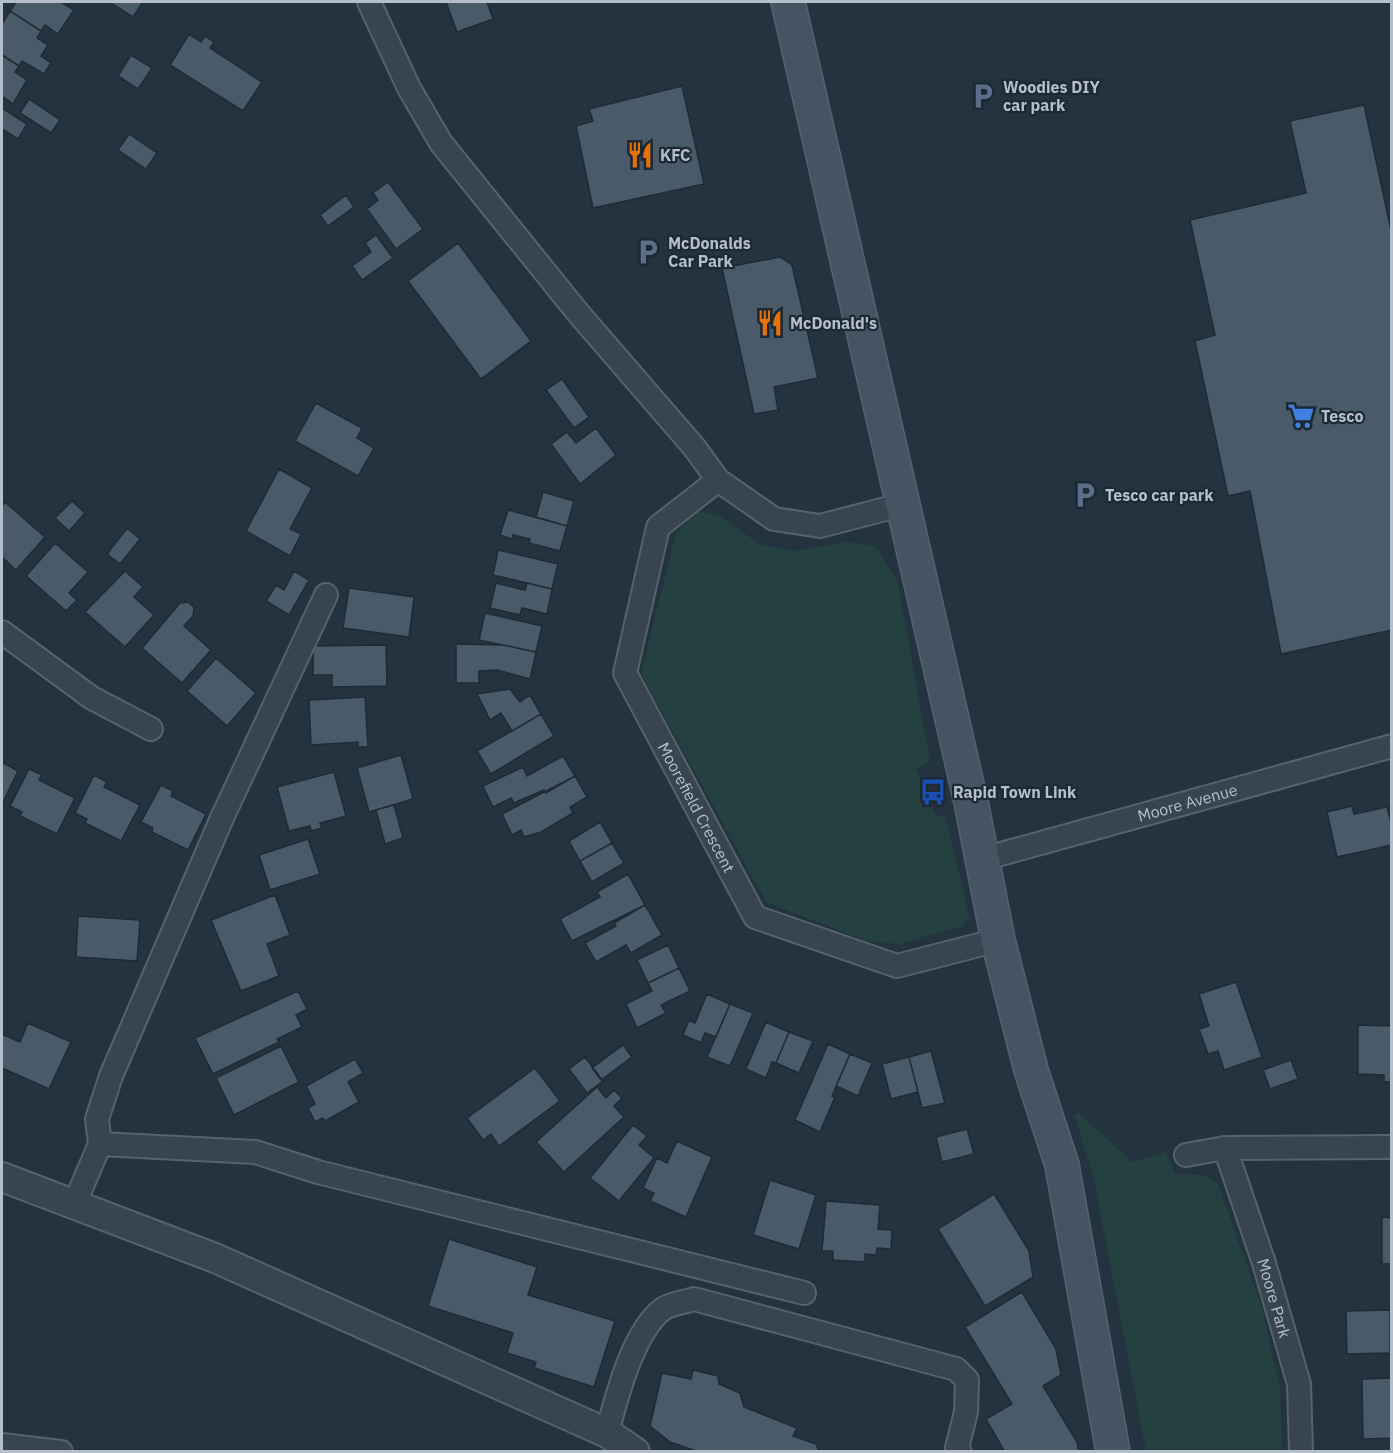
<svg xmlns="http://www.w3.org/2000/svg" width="1393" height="1453" font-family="'IBM Plex Sans',sans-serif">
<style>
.green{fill:#254040}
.building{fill:#495a68;stroke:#1f2b36;stroke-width:1.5}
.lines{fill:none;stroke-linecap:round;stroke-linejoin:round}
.minor-casing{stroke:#56626d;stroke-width:26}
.tertiary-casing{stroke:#56626d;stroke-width:32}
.secondary-casing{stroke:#56626d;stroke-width:36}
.minor{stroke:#38444f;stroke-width:22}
.tertiary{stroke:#38444f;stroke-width:28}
.secondary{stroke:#455462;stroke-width:33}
.labels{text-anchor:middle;stroke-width:4.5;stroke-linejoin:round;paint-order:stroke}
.poi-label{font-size:16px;font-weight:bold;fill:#b4bfca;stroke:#1d2934;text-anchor:start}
.street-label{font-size:16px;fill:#b4bfca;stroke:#1d2934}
</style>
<rect width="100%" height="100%" fill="#23333f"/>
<path class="green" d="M697,510L719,516L760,544L795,551L847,542L875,546L898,582L930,762L916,768L936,816L945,815L969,915L963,926L900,944L866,941L766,902L641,674L676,533Z
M1079,1113L1132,1162L1166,1152L1175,1174L1203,1175L1218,1184L1262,1308L1280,1389L1282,1451H1146L1093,1175L1074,1115Z"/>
<path class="building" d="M16,2H61L74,10L58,34L45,25L41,31L10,11Z
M109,2H143L133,17Z
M446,2H487L493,19L457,32Z
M10,11L41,31L37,38L48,45L41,56L51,63L44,74L22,61L19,66L2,55V24Z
M189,34L201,42L205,36L214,42L210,48L262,82L243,111L170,65Z
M2,55L19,66L15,72L27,80L13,104L2,96Z
M131,55L152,68L138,89L118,76Z
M682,86L704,184L593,208L576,126L593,121L589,109Z
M29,99L60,120L51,133L20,113Z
M1364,105L1392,235V630L1281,654L1250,491L1228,496L1195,341L1215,335L1190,220L1306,193L1290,121Z
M2,108L27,124L18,139L2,129Z
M129,134L157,153L146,169L118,150Z
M388,182L423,229L396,249L367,209L378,200L373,193Z
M346,195L354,207L328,226L320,215Z
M376,235L393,258L362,280L352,266L371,252L365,243Z
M458,243L531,341L481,379L408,281Z
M780,257L792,265L818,378L774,387L778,410L754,414L722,268Z
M562,379L589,417L574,428L546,390Z
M316,403L362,428L357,438L374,448L358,476L295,441Z
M596,428L616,455L580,484L551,444L567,432L576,443Z
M279,469L312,488L290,529L301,534L290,556L246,531Z
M543,492L574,501L567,526L536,517Z
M72,501L85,513L69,531L55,518Z
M5,502L45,537L16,570L2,557V506Z
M508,510L567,526L560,551L529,543L530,539L513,535L512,539L500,535Z
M127,528L140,539L120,564L107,554Z
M55,543L88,572L69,593L77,600L66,611L26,576Z
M498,550L558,564L552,589L493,575Z
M125,571L143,587L134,597L154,615L125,647L85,612Z
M294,571L309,580L289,615L266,601L276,585L284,590Z
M496,583L525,590L527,583L552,589L547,614L522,608L520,615L490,608Z
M349,588L414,597L409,637L343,628Z
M188,602L194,607L193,616L184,626L211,650L182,683L142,648L180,603Z
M485,613L542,626L536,652L479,640Z
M456,644L503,645L536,652L530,679L497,670L479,671V683H456Z
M386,645L387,686L332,687V675H313V646Z
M216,658L256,693L227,726L187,691Z
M510,689L520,702L530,695L541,714L512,731L501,713L490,720L477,694Z
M365,697L368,747H358V742L311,745L309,700Z
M541,714L554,736L491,774L477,751Z
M401,755L413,799L369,812L357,768Z
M563,756L575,776L546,793L544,790L514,803L511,798L493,807L483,786L523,767L527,776Z
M2,762L18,771L2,804Z
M29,769L42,775L39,780L75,798L57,834L20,816L22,812L10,806Z
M334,772L346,816L320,823L322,828L311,831L310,826L289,831L277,787Z
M94,775L107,782L104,787L140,805L121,841L85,823L87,819L75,813Z
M575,776L587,797L570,807L573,813L541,832L524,837L521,830L512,835L502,814Z
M161,785L173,791L171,796L206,814L188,850L152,832L153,828L141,822Z
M394,805L403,838L385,844L376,810Z
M1352,806L1354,814L1387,807L1392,826V845L1337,857L1327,812Z
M600,822L612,843L580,861L569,841Z
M308,839L320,874L270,890L259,855Z
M612,843L624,863L592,882L580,861Z
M628,874L645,905L572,941L560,919L600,897L597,892Z
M275,895L290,935L267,944L279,976L241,991L211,920Z
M645,905L662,935L631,953L626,945L596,962L585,943L616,926L614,923Z
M78,916L140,920L137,961L76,957Z
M668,945L679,968L648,983L637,960Z
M679,968L690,991L661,1005L666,1013L637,1028L626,1004L652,991L648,983Z
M1236,982L1262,1057L1224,1070L1218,1051L1208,1054L1199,1029L1209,1026L1199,994Z
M298,991L307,1009L296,1015L302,1027L277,1039L279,1042L213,1074L195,1038Z
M707,994L730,1004L716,1037L705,1033L701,1043L683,1035L689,1020L695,1023Z
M730,1004L753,1013L730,1066L707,1057Z
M766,1022L789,1032L776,1063L772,1062L766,1078L746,1069Z
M28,1023L71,1042L49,1089L2,1068V1034L20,1042Z
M1358,1025L1392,1026V1082H1384V1075L1358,1074Z
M789,1032L813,1041L799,1073L776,1063Z
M828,1044L850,1054L832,1096L835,1097L820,1132L795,1120Z
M623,1045L632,1057L601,1080L592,1068Z
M281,1046L299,1082L234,1115L216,1078Z
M931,1051L945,1103L922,1108L909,1057Z
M850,1054L872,1063L858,1096L836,1086Z
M585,1057L603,1081L587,1093L569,1069Z
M909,1057L918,1092L891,1099L882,1064Z
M355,1059L363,1073L348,1082L359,1102L325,1121L323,1118L315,1122L308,1108L315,1104L306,1086Z
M1291,1060L1298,1079L1270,1089L1263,1070Z
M535,1068L560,1101L499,1146L491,1134L483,1140L467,1118Z
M597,1087L606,1098L614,1090L622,1098L614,1106L624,1117L564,1172L536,1142Z
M633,1125L647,1136L639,1145L654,1158L619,1201L590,1178Z
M967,1129L974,1154L942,1162L936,1137Z
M677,1141L712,1157L686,1217L650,1201L654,1193L643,1188L657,1158L667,1163Z
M770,1180L816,1195L799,1249L753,1235Z
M994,1194L1029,1251L1033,1277L985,1306L938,1229Z
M826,1201L880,1205L878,1229L892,1230L891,1249L877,1248L876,1255L865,1254V1262L833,1260V1251H822Z
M1382,1217L1392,1218V1264H1382Z
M449,1239L537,1267L528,1295L615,1321L594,1387L534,1368L536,1362L507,1353L513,1333L428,1306Z
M1022,1292L1056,1349L1061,1375L1043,1386L1077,1442L1079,1452H1005L986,1419L1012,1404L965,1327Z
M1390,1310V1353L1347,1354L1346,1311Z
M693,1370L718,1376L719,1384L740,1393L744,1407L797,1428L793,1436L816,1444L819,1452H699L670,1442L650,1426L662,1373L691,1379Z
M1392,1378V1438L1363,1439L1362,1379Z"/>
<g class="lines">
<g class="minor-casing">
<g id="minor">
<path d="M369,2L409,88L441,143L579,314L694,447L718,480L774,519L820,526L901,505"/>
<path id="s1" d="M718,480L658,527L625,673L755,917L897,966L998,940"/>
<path d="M2,632L92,698L151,729"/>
<path id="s2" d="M983,859L1392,746"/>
<path d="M100,1144L255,1152L318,1172L804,1293"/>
<path id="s3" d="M1225,1148L1264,1263L1299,1384L1301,1452"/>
<path d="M1186,1155L1225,1148L1392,1147"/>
<path d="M74,1205L100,1144L97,1119L111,1076L222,818L326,595"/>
<path d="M607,1433C616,1399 633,1331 663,1309C670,1304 685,1302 694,1299L956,1369L967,1380L966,1412L957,1448L960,1452"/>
<path d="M2,1445L61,1452"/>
</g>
</g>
<g class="tertiary-casing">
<path id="tertiary" d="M2,1177L215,1258L607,1433L635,1452"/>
</g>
<g class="secondary-casing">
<path id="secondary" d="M788,2L971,802L998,940L1031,1070L1062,1165L1113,1452"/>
</g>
<use href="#minor" class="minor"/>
<use href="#tertiary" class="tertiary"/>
<use href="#secondary" class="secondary"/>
</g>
<defs>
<g id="parking-bare" transform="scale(2.07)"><path d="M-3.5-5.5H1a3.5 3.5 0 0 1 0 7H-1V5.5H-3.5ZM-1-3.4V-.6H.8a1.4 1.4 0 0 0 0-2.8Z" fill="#5c6f8a" stroke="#1d2934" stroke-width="2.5" paint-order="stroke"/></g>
<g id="restaurant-bare" transform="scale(2.07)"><path d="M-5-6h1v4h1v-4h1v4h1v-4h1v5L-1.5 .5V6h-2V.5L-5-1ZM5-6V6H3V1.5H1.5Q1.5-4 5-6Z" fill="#e8710a" stroke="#1d2934" stroke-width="2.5" paint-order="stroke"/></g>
<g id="supermarket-bare" transform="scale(2.07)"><path d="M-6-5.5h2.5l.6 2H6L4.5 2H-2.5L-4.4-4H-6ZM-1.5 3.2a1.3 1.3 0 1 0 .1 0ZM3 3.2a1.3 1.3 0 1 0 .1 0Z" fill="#3f7fe0" stroke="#1d2934" stroke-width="2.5" paint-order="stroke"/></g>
<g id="bus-bare" transform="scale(2.07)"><path d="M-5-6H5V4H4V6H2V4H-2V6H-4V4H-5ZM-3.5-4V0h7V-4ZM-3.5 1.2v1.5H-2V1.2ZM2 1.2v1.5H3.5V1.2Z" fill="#1a4fb4" stroke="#1d2934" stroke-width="2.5" paint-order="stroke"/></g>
</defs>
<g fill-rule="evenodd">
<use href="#parking-bare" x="983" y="96"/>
<use href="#restaurant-bare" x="640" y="155"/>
<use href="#parking-bare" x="648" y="252"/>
<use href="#restaurant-bare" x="770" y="323"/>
<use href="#supermarket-bare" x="1301" y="416"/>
<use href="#parking-bare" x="1085" y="495"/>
<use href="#bus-bare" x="933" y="792"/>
</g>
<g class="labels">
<g class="poi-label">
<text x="1003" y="93">Woodies DIY<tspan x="1003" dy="18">car park</tspan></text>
<text x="660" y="161">KFC</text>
<text x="668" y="249">McDonalds<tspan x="668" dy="18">Car Park</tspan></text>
<text x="790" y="329">McDonald's</text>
<text x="1321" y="422">Tesco</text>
<text x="1105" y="501">Tesco car park</text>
<text x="953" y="798">Rapid Town Link</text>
</g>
<g class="street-label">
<text dy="6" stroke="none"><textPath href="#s2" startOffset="212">Moore Avenue</textPath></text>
<text dy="6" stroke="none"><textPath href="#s1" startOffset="378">Moorefield Crescent</textPath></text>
<text dy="6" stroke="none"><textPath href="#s3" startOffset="158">Moore Park</textPath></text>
</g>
</g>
<rect width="1393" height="1453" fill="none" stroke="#b4bfca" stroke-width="6"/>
</svg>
